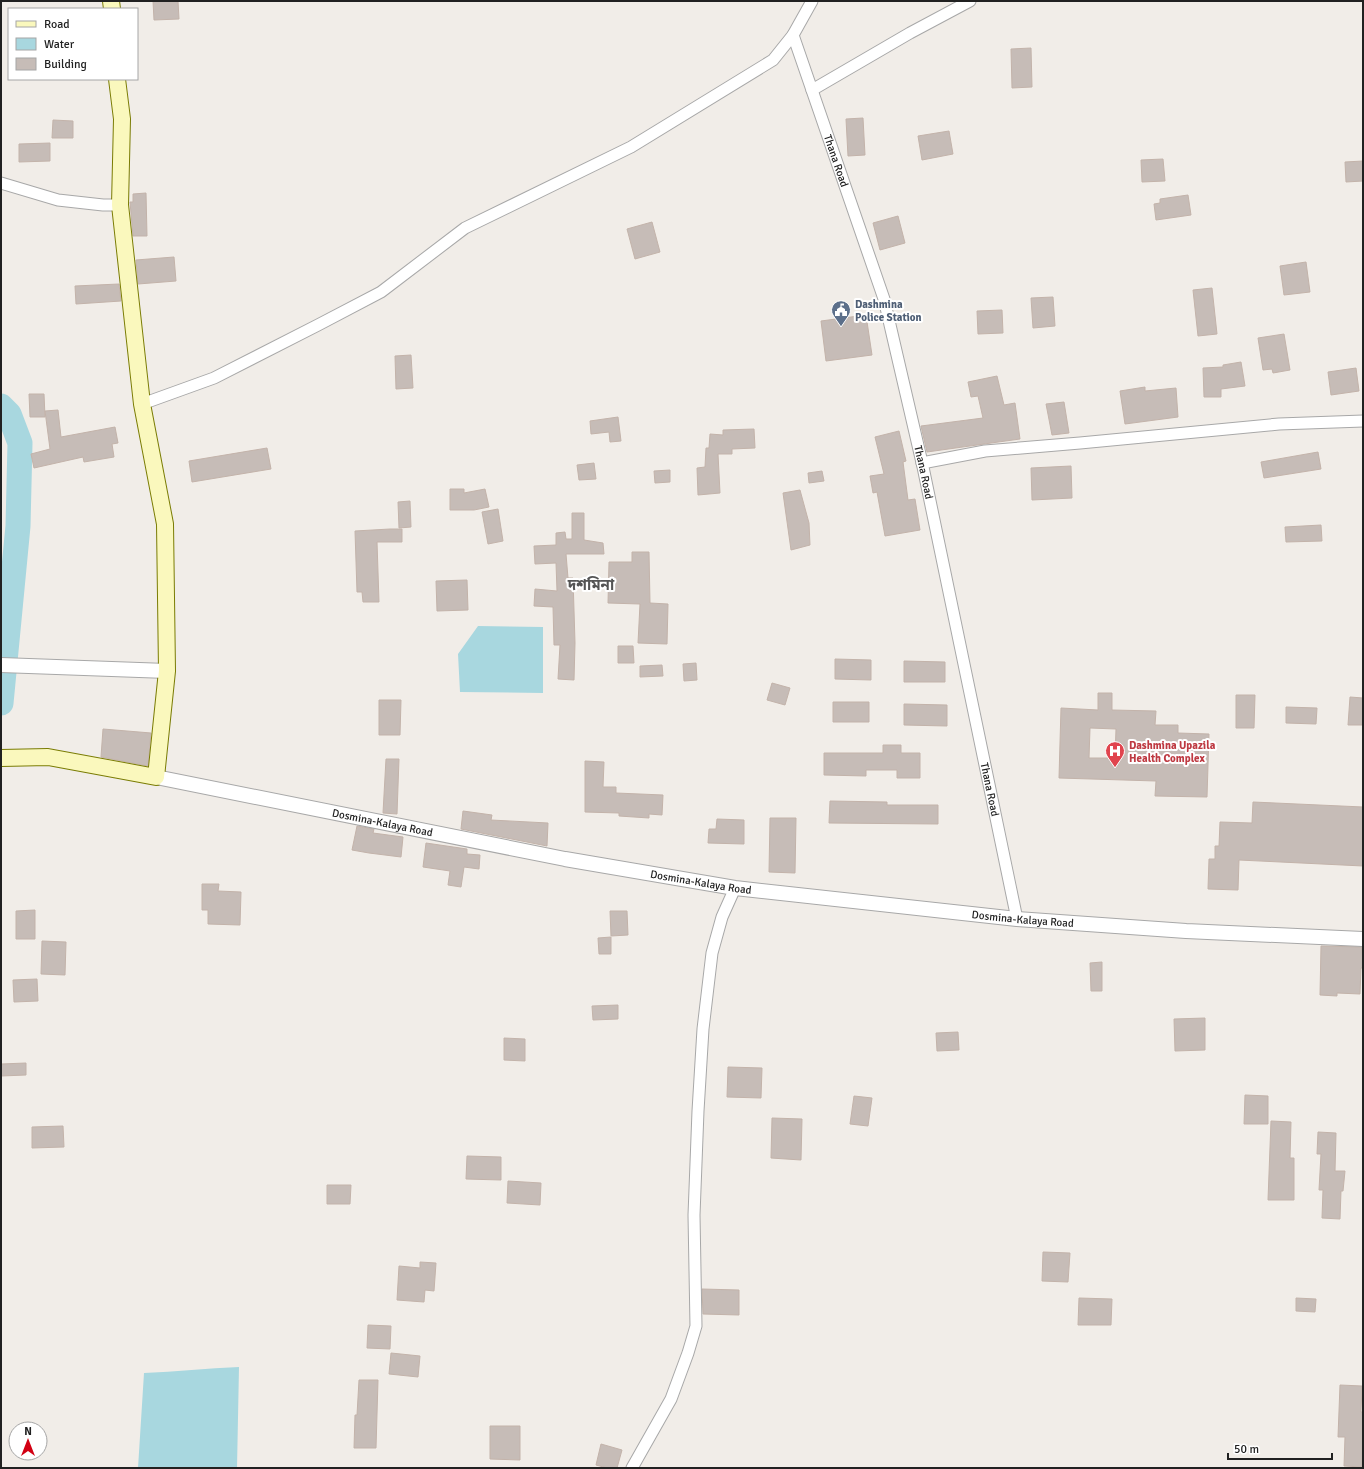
<svg xmlns="http://www.w3.org/2000/svg" width="1364" height="1469" font-family="Signika,'Noto Sans Bengali',sans-serif">
<style>
.water{fill:#a8d7df}
.lines{fill:none;stroke-linecap:round;stroke-linejoin:round}
.river{stroke:#a8d7df;stroke-width:25}
.building{fill:#c6bcb7;stroke:#c3b3aa;fill-rule:evenodd}
.minor-casing{stroke:#a8a8a8;stroke-width:13}
.tertiary-casing{stroke:#a8a8a8;stroke-width:16}
.secondary-casing{stroke:#7a7c04;stroke-width:18}
.minor{stroke:#fff;stroke-width:11}
.tertiary{stroke:#fff;stroke-width:14}
.secondary{stroke:#faf8bd;stroke-width:16}
.labels{text-anchor:middle;stroke-width:4;stroke-linejoin:round;paint-order:stroke}
.street-label{font-size:11px;fill:#212121;stroke:#fff}
.service-label{font-size:11px;font-weight:bold;fill:#4e5e75;stroke:#fff;text-anchor:start}
.health-label{font-size:11px;font-weight:bold;fill:#be3a42;stroke:#fff;text-anchor:start}
.district-label{font-size:15px;font-weight:bold;fill:#545454;stroke:#fff}
</style>
<rect width="100%" height="100%" fill="#f1ede8"/>
<path class="water" d="M478,626L543,627V693L460,692L458,654Z
M239,1367L237,1468H138L144,1373C176,1372 207,1368 239,1367Z"/>
<g class="lines">
<path class="river" d="M1,406L9,414L20,443L18,526L1,703"/>
</g>
<path class="building" d="M153,1H178L179,19L154,20Z
M1031,48L1032,87L1012,88L1011,49Z
M863,118L865,155L848,156L846,119Z
M53,120L73,121V138H52Z
M949,131L953,154L922,160L918,136Z
M50,143V161L19,162V144Z
M1163,159L1165,181L1142,182L1141,160Z
M1363,161V181L1346,182L1345,162Z
M146,193L147,236H133L130,202H133V194Z
M1188,195L1191,215L1156,220L1154,204L1160,203V199Z
M898,216L905,243L880,250L873,223Z
M652,222L660,252L635,259L627,229Z
M174,257L176,281L138,284L136,260Z
M1306,262L1310,292L1284,295L1280,266Z
M119,284L121,301L76,304L75,286Z
M1212,288L1217,334L1198,336L1193,290Z
M1053,297L1055,326L1033,328L1031,298Z
M1002,310L1003,333L978,334L977,311Z
M866,315L872,355L826,361L821,321Z
M1284,334L1290,370L1273,373L1272,369L1263,370L1258,338Z
M411,355L413,388L396,389L395,356Z
M1241,362L1245,386L1221,389V397H1204L1203,368L1223,367V365Z
M1356,368L1359,391L1331,395L1328,372Z
M997,376L1004,405L1015,403L1020,439L927,452L921,426L983,418L978,396L971,397L968,382Z
M1145,387V391L1176,388L1178,417L1125,424L1120,391Z
M29,394H44L45,417H30Z
M1064,402L1069,433L1052,435L1046,404Z
M58,410L61,437L115,427L118,443L112,444L114,457L84,462L83,457L34,468L31,454L50,449L45,411Z
M618,417L621,441L610,442L609,432L591,434L590,421Z
M754,429L755,448L732,449V454H718L720,493L698,495L697,468L705,467L706,448H709L710,434L723,435V430Z
M899,431L906,461L903,462L908,500L915,499L920,530L885,536L877,492L873,493L870,476L884,474L875,437Z
M267,448L271,469L192,482L189,461Z
M1318,452L1321,469L1264,478L1261,462Z
M594,463L596,479L579,480L577,465Z
M1071,466L1072,498L1032,500L1031,468Z
M670,470V482L655,483L654,471Z
M822,471L824,481L809,483L808,473Z
M450,489H464V493L485,489L489,507L474,510H450Z
M800,490L809,523L810,545L791,550L783,493Z
M410,501L411,527L399,528L398,502Z
M498,509L503,541L488,544L482,512Z
M572,513H584V540L603,543L604,554H566L568,578H573L575,643L574,680L558,679L560,645H554L553,607L534,606L535,589L557,591L556,563L535,564L534,546L556,545V533L565,532L566,539H572Z
M1321,525L1322,541L1286,542L1285,527Z
M390,529H402V542H377L379,602H363L362,592H357L355,531Z
M632,552H649L650,603L668,604L667,644L638,643L640,604L608,603L609,562H632Z
M467,580L468,610L437,611L436,581Z
M618,646H633L634,663H618Z
M835,659L871,660V680L835,679Z
M904,661L945,662V682H904Z
M696,663L697,680L684,681L683,664Z
M662,665L663,676L640,677V666Z
M772,683L790,688L785,705L767,700Z
M1098,693H1112V710L1156,711L1155,725H1178V733L1209,734L1207,797L1155,796L1156,781L1059,778L1061,708L1098,710ZM1090,728L1116,729L1115,758H1089Z
M1236,695H1255L1254,728H1236Z
M1350,697L1363,698V725H1348Z
M379,700H401L400,735H379Z
M833,702H869V722H833Z
M904,704L947,705V726L904,725Z
M1286,707L1317,708L1316,724L1286,723Z
M103,729L151,733L148,766L101,757Z
M883,745H901V753H920V778H897V770H866V776L824,775V753H883Z
M386,759H399L397,814L383,813Z
M585,761L604,762L603,787H616V793L663,795L662,815L649,814V818L619,816V813L585,812Z
M830,801L887,802V805H938V824L829,823Z
M1253,802L1363,807V866L1239,860L1238,890L1208,889L1209,859H1215V846H1219L1220,822L1252,823Z
M463,811L492,815L491,820L548,823L547,846L461,829Z
M770,818H796L795,873L769,872Z
M717,819L744,820V844L708,843L709,829H716Z
M357,826L374,829L373,833L403,837L401,857L369,853L352,850Z
M426,843L467,849V854L480,855L479,869L464,867L461,887L448,885L450,871L423,867Z
M202,884H219L218,891L241,892L240,925L208,924V910H202Z
M35,910V939H16V911Z
M610,911H627L628,935L611,936Z
M611,937V954H599L598,938Z
M42,941L66,942L65,975L41,974Z
M1321,946L1362,947L1363,968H1361L1360,994L1337,993V996L1320,995Z
M1102,962V991H1091L1090,963Z
M37,979L38,1001L14,1002L13,980Z
M618,1005V1019L593,1020L592,1006Z
M1205,1018V1050L1175,1051L1174,1019Z
M958,1032L959,1050L937,1051L936,1033Z
M504,1038L525,1039V1061L504,1060Z
M26,1063V1075L1,1076V1064Z
M728,1067L762,1068L761,1098L727,1097Z
M1245,1095L1268,1096V1124H1244Z
M854,1096L872,1098L868,1126L850,1124Z
M772,1118L802,1119L801,1160L771,1158Z
M1271,1121L1291,1122L1290,1158H1294V1200H1268Z
M63,1126L64,1147L32,1148V1127Z
M1318,1132L1336,1133L1335,1171H1345L1343,1191H1341L1340,1219L1322,1218L1323,1190H1319L1321,1154H1317Z
M467,1156L501,1157V1180L466,1179Z
M508,1181L541,1183L540,1205L507,1203Z
M327,1185H351L350,1204H327Z
M1043,1252L1070,1253L1068,1282L1042,1281Z
M420,1262L436,1263L434,1291L425,1290L424,1302L397,1300L399,1266L420,1268Z
M702,1289L739,1290V1315L703,1314Z
M1079,1298L1112,1299L1111,1325H1078Z
M1296,1298L1316,1299L1315,1312L1296,1311Z
M368,1325L391,1326L390,1349L367,1348Z
M391,1353L420,1356L418,1377L389,1374Z
M359,1380H378L376,1448H354L355,1415H357Z
M1340,1385L1362,1386L1361,1412H1363L1362,1467L1344,1466L1345,1437H1338Z
M490,1426H520V1460L490,1459Z
M601,1444L622,1450L617,1468H607L596,1465Z"/>
<g class="lines">
<g class="minor-casing">
<g id="minor">
<path id="s1" d="M793,35L884,299L923,467L1017,919"/>
<path d="M812,90L910,33L970,1"/>
<path d="M1,183L58,200L103,205H120"/>
<path d="M142,404L214,378L318,325L381,292L465,228L631,147L773,60L793,35L812,1"/>
<path d="M922,463L985,451L1080,443L1279,424L1363,421"/>
<path d="M632,1468L671,1399L688,1353L696,1326L694,1215L698,1111L703,1029L712,953L722,917L735,888"/>
</g>
</g>
<g class="tertiary-casing">
<g id="tertiary">
<path d="M1,665L167,671"/>
<path id="s2" d="M156,777L565,859L735,888L1017,919L1186,931L1363,939"/>
</g>
</g>
<g class="secondary-casing">
<path id="secondary" d="M111,1L112,9
M1,758L48,757L156,777L167,671L165,524L142,404L120,205L122,119L117,79"/>
</g>
<use href="#minor" class="minor"/>
<use href="#tertiary" class="tertiary"/>
<use href="#secondary" class="secondary"/>
</g>
<defs>
<g id="civic-pin" transform="scale(1)"><path d="M0 17L-7.5 6A9.5 9.5 0 1 1 7.5 6Z" fill="#5c6f8a" stroke="#fff"/><path d="M-.6-6.5H3V-4.5H.6V-3L4-1V1h2V6H-6V1h2V-1L-.6-3ZM-1.2 2.5V6h2.4V2.5Z" fill="#fff"/></g>
<g id="hospital-pin" transform="scale(1)"><path d="M0 17L-7.5 6A9.5 9.5 0 1 1 7.5 6Z" fill="#e0444e" stroke="#fff"/><path d="M-5-5h3v3.5h4V-5h3V5h-3V1.5h-4V5h-3Z" fill="#fff"/></g>
</defs>
<g fill-rule="evenodd">
<use href="#civic-pin" x="841" y="310"/>
<use href="#hospital-pin" x="1115" y="751"/>
</g>
<g class="labels">
<g class="street-label">
<text dy="4" stroke="none"><textPath href="#s1" startOffset="133">Thana Road</textPath></text>
<text dy="4" stroke="none"><textPath href="#s1" startOffset="457">Thana Road</textPath></text>
<text dy="4" stroke="none"><textPath href="#s1" startOffset="781">Thana Road</textPath></text>
<text dy="4" stroke="none"><textPath href="#s2" startOffset="231">Dosmina-Kalaya Road</textPath></text>
<text dy="4" stroke="none"><textPath href="#s2" startOffset="555">Dosmina-Kalaya Road</textPath></text>
<text dy="4" stroke="none"><textPath href="#s2" startOffset="879">Dosmina-Kalaya Road</textPath></text>
</g>
<g class="service-label">
<text x="855" y="308">Dashmina<tspan x="855" dy="13">Police Station</tspan></text>
</g>
<g class="health-label">
<text x="1129" y="749">Dashmina Upazila<tspan x="1129" dy="13">Health Complex</tspan></text>
</g>
<g class="district-label">
<text x="591" y="590">দশমিনা</text>
</g>
</g>
<rect width="1364" height="1469" fill="none" stroke="#212121" stroke-width="4"/>
<rect x="8" y="8" width="130" height="72" fill="#ffffff" stroke="#a6a6a6"/>
<rect x="16" y="21" width="20" height="6" fill="#faf8bd" stroke="#a6a6a6"/>
<text x="44" y="28" font-size="12" fill="#212121">Road</text>
<rect x="16" y="38" width="20" height="12" fill="#a8d7df" stroke="#a6a6a6"/>
<text x="44" y="48" font-size="12" fill="#212121">Water</text>
<rect x="16" y="58" width="20" height="12" fill="#c6bcb7" stroke="#a6a6a6"/>
<text x="44" y="68" font-size="12" fill="#212121">Building</text>
<g transform="translate(28 1441)"><circle r="19" fill="#ffffff" stroke="#a6a6a6"/>
<path d="M0-3L7 15L0 10L-7 15Z" fill="#d20013"/>
<text y="-6" font-size="11" font-weight="bold" text-anchor="middle" fill="#212121">N</text>
</g>
<path d="M1228 1453v6h104v-6" fill="none" stroke="#212121" stroke-width="2"/>
<text x="1234" y="1453" font-size="12" fill="#212121" stroke="#ffffff" stroke-width="3" paint-order="stroke">50 m</text>
</svg>
